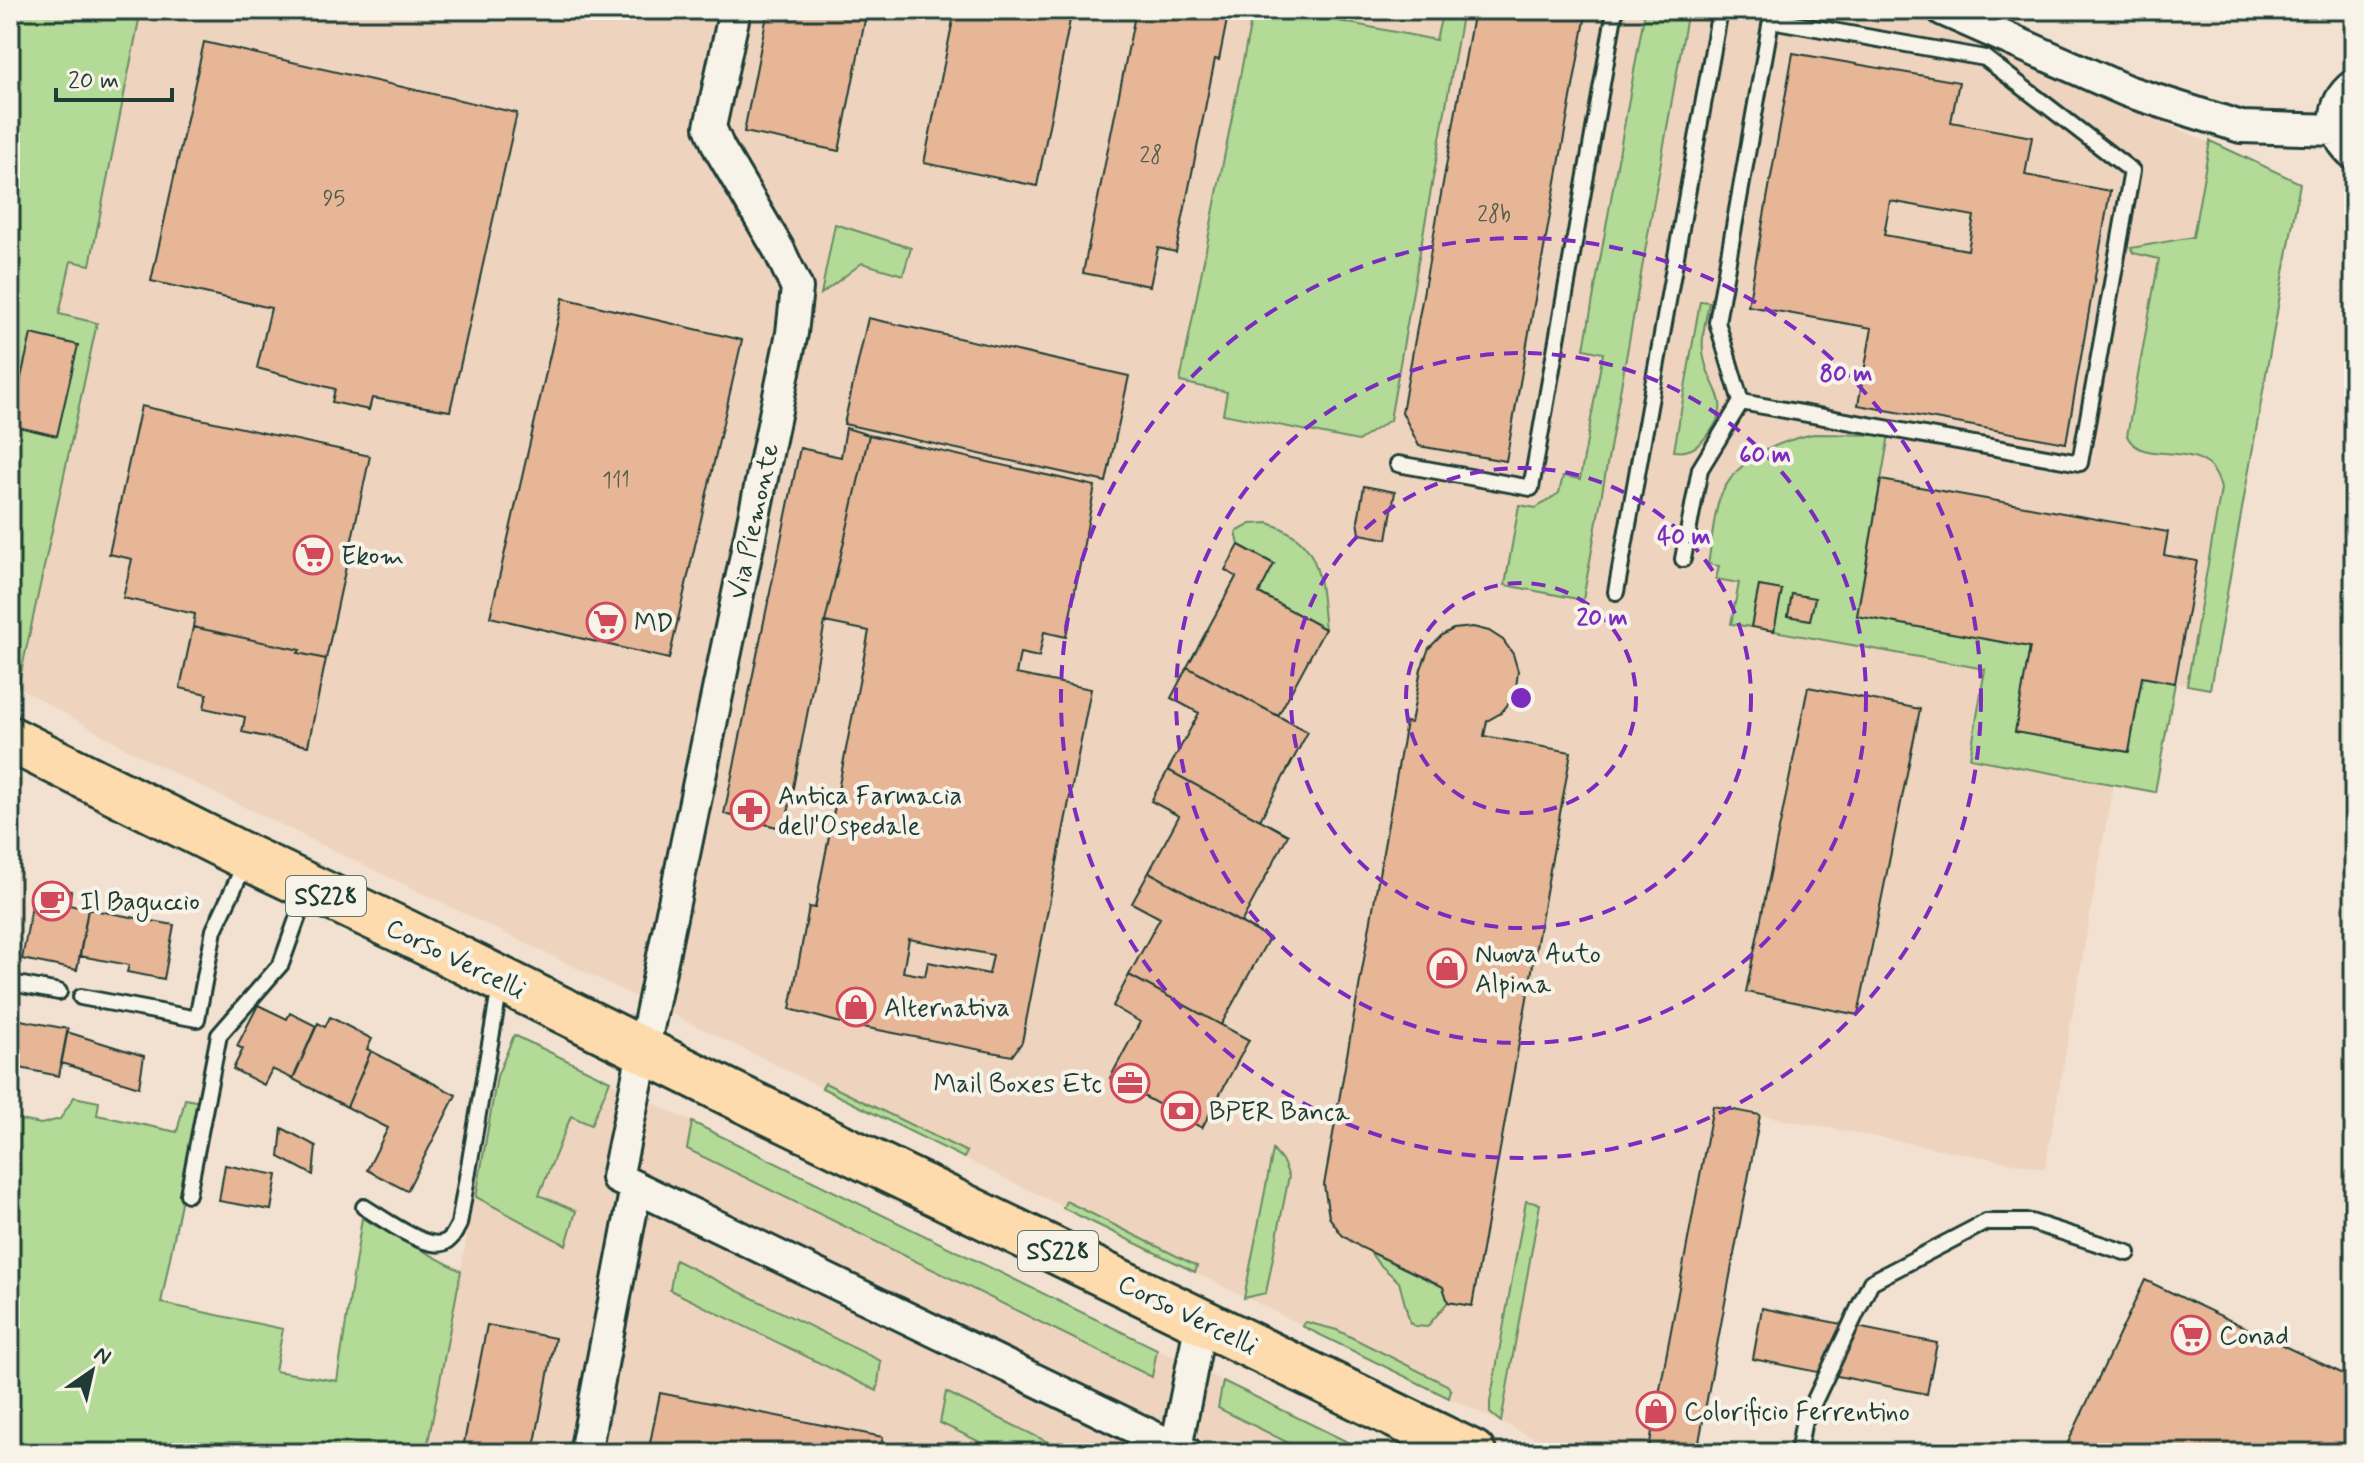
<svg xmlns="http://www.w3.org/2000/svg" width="2364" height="1463" font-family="Mynerve,sans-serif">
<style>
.built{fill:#eed4bf}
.green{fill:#b3da96;stroke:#698c65;stroke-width:2}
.building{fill:#e6b697;stroke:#1f3d34;stroke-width:2;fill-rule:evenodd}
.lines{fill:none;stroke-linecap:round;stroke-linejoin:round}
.service-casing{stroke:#1f3d34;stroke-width:20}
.minor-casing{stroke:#1f3d34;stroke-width:36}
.primary-casing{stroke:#1f3d34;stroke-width:50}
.service{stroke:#f7f3e8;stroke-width:14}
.minor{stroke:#f7f3e8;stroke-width:30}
.primary{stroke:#fedbac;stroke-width:44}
.ring{fill:none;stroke:#7b2cbf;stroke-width:4;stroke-dasharray:14 10}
.labels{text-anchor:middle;stroke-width:8;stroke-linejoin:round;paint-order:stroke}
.number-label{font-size:22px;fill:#515b4d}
.shield{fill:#f7f3e8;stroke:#60746a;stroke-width:2}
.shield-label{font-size:24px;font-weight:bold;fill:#1f3d34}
.street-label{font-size:26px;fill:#1f3d34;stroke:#f7f3e8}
.poi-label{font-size:26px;fill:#1f3d34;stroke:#f7f3e8;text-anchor:start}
.centre{fill:#7b2cbf;stroke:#f7f3e8;stroke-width:4}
.ring-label{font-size:24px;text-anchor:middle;font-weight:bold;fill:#7b2cbf;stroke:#f7f3e8;stroke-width:8;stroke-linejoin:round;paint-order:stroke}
</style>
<rect width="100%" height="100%" fill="#f2e1d0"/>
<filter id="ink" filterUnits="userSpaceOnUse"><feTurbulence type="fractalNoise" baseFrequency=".0125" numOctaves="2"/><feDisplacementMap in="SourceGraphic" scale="16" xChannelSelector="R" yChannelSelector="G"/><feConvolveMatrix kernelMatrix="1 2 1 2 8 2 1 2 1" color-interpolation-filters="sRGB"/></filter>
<g filter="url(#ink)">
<path class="built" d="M141,10H1912L2300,183L2210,689L2175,683L2155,792L2113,785L2045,1169L1760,1115L1697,1453H1566L1449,1398L760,1057L145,759L18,687L96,323L59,314L71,261L90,264Z
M514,1035L1370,1453H426L497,1076Z"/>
<path class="green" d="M10,10H141L90,265L71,261L59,314L97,323L18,687L10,682Z
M1253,10H1283L1436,40L1443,10H1463L1390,420L1358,441L1223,414L1227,392L1180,382Z
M1645,10H1688L1583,600L1505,585L1519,505L1536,508L1559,493L1563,476L1580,479L1603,353L1584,349Z
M2210,141L2300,183L2210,689L2187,685L2221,489C2208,431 2144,471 2127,436L2159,259L2133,253L2131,248L2193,237Z
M835,224L911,248L903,275L862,263L821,294Z
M1700,301L1709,302C1706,319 1700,340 1704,358C1711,393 1736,402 1706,437C1696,448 1689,453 1674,451Z
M1813,434L1889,435L1857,616L2030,647L2016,732L2129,752L2142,677L2175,683L2155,792L1970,758L1985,669L1774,631L1781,590L1759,586L1751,627L1731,624L1739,583L1716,579L1719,566L1708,564C1712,544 1713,513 1721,495C1737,458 1777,442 1813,434Z
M1268,523C1324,541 1319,580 1325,629L1259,593L1274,564L1239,545L1236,532L1251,524Z
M514,1035L610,1081L591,1125L571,1116L539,1195L576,1211L566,1245L476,1197L497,1076Z
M825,1083L967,1152L964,1158L822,1088Z
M74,1097L99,1102L97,1115L177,1132L185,1099L201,1102L161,1303L283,1329L275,1371L337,1381L362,1218L461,1271L426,1453H10V1118L41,1124L60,1119Z
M692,1122L1157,1349L1152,1377L687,1149Z
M1273,1150L1283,1162L1289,1176L1266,1293L1244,1298Z
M1066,1201L1197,1266L1195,1272L1063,1208Z
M1526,1201L1540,1204L1501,1422L1490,1413V1402Z
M1370,1252L1443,1287L1448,1302L1427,1327L1415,1326L1410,1323L1399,1282L1377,1262Z
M675,1260L881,1361L877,1391L670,1290Z
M1306,1322L1337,1330L1447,1385L1451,1390L1449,1398L1302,1326Z
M1223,1381L1370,1453H1309L1218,1408Z
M946,1392L1070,1453H1003L940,1423Z"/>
<path class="building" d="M768,10H867L839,151L744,132Z
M955,10H1072L1037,186L924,163Z
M1136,10H1229L1219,60L1215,59L1176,252L1158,248L1150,286L1083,273Z
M1474,10H1560L1586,14L1506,461L1419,446L1402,412Z
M204,42L517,113L450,411L372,398L369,410L332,402L335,389L257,368L271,308L151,281Z
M1793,53L1959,82L1951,122L2032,137L2025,175L2110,191L2066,443L1858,405L1872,328L1748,306ZM1890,201L1974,216L1968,250L1884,235Z
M563,298L742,340L669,659L490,617Z
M868,318L1129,376L1106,482L844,424Z
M31,334L78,345L57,436L10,425V379L20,382Z
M141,406L370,456L326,659L298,653L300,650L193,627L195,614L123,598L132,559L109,554Z
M846,428L869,435L825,622L785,829L724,814L800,448L841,457Z
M869,435L1095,486L1066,637L1044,632L1039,657L1020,653L1016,674L1091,689L1022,1042L1012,1056L837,1022L790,1009L809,907L815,908L869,631L825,622ZM909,939L993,955L989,974L928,962L925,976L903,972Z
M1881,480L2168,532L2164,555L2197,561L2175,683L2142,677L2129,752L2015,732L2030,647L1857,616Z
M1364,486L1395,492L1387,539L1360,534L1358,521Z
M1239,545L1274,564L1259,593L1325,629L1278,716L1187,667L1236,577L1225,570Z
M1759,586L1782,590L1774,631L1751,627Z
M1792,594L1815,598L1810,620L1788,616Z
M193,627L300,650L298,653L326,659L308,746L242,732L245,717L204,708L207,694L180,688Z
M1473,627L1489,631L1503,640L1513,654L1518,671L1516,688L1510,702L1501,713L1487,721L1484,736L1571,752L1472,1306L1448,1302L1443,1287L1436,1283L1360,1247L1342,1235L1329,1217L1324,1185L1406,722L1411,723L1421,669L1429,648L1442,635L1453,629Z
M1187,667L1308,732L1260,820L1168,770L1199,713L1171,698Z
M1808,687L1920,709L1858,1015L1746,992Z
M1168,770L1288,835L1241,923L1149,872L1179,816L1151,801Z
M1149,872L1269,938L1221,1025L1129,975L1160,918L1132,903Z
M36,884L71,891L69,905L88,909L77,970L22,959Z
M88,909L174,925L164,979L127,972L129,965L80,956Z
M1129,975L1249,1040L1202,1128L1110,1078L1140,1022L1113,1006Z
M258,1005L287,1019L290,1013L316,1026L293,1079L272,1069L264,1085L233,1069L243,1049L237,1046Z
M330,1017L372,1039L367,1049L371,1051L347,1107L293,1079L318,1023L325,1027Z
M10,1018L68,1029L59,1076L10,1066Z
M67,1032L144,1056L139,1087L61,1063Z
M371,1051L456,1095L407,1191L367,1170L388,1128L347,1107Z
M1713,1106L1760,1115L1697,1453H1675L1649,1448Z
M282,1128L316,1146L313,1175L279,1157Z
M225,1165L277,1175L271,1210L219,1201Z
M2145,1280L2354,1379V1453H2063Z
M1762,1308L1937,1343L1927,1394L1753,1359Z
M487,1325L555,1338L533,1453H462Z
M660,1393L883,1437L879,1453H648Z
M1806,1443L1847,1453H1804Z"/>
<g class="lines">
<g class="service-casing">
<path id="service" d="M1771,20L1985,58L2132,171L2080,463L1741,402L1717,322Z
M1398,464L1531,488L1615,10
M1683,559L1700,469L1741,402
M1616,592L1720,10
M10,978L17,984L59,992
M81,997L197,1019L214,930L246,862
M188,1194L219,1035L281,964L307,891
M364,1207C381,1217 424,1249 443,1243C452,1240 455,1232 459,1224L500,986
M1798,1453L1803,1425L1871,1282L1986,1222H2031L2128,1253"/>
</g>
<g class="minor-casing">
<path id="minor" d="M735,10L710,127L719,148L779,250L797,288L792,333L617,1178L1187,1453
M1943,10L2127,91L2241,127L2336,130
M2354,85C2329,103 2331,136 2354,154
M1176,1448L1201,1321
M585,1453L636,1187"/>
</g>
<g class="primary-casing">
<path id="primary" d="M10,739L248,858L405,932L742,1099L1473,1453"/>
</g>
<use href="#service" class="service"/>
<use href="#minor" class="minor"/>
<use href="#primary" class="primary"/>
</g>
</g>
<g class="ring">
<circle cx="1521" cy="698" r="115"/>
<circle cx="1521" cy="698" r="230"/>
<circle cx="1521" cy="698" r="345"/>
<circle cx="1521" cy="698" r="460"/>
</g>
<defs>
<g id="supermarket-ring" transform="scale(2)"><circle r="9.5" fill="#f7f3e8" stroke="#d1495b" stroke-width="1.5"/><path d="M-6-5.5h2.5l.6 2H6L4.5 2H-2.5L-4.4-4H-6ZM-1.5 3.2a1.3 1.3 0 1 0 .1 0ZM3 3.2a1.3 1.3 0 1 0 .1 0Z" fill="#d1495b"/></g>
<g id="pharmacy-ring" transform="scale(2)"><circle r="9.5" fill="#f7f3e8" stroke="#d1495b" stroke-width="1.5"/><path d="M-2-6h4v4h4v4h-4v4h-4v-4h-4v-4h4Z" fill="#d1495b"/></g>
<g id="cafe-ring" transform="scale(2)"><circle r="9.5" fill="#f7f3e8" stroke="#d1495b" stroke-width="1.5"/><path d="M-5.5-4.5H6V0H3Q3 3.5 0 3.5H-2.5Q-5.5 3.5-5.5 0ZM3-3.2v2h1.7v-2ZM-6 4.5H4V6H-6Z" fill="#d1495b"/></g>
<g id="shop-ring" transform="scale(2)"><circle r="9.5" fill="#f7f3e8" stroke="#d1495b" stroke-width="1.5"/><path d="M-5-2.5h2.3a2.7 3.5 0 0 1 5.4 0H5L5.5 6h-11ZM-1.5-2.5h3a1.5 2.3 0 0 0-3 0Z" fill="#d1495b"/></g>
<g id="office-ring" transform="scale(2)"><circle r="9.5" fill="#f7f3e8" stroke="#d1495b" stroke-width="1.5"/><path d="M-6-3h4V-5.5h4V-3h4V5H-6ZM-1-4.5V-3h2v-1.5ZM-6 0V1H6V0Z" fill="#d1495b"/></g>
<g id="bank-ring" transform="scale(2)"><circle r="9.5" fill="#f7f3e8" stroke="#d1495b" stroke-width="1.5"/><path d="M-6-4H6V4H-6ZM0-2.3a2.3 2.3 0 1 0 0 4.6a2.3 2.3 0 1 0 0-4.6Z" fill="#d1495b"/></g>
</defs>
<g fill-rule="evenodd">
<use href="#supermarket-ring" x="313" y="555"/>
<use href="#supermarket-ring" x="606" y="622"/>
<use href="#pharmacy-ring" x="750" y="810"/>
<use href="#cafe-ring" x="52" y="901"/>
<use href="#shop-ring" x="1447" y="968"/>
<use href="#shop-ring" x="856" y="1007"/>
<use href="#office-ring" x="1130" y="1083"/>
<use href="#bank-ring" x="1181" y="1111"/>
<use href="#supermarket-ring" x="2191" y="1335"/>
<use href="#shop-ring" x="1656" y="1411"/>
</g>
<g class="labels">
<g class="number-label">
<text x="1151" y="162">28</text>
<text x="334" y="205">95</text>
<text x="1494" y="221">28b</text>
<text x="616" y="487">111</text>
</g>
<g class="shield">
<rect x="286" y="876" width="80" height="40" rx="6"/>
<rect x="1018" y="1231" width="80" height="40" rx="6"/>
</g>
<g class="shield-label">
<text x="326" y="904">SS228</text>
<text x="1058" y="1259">SS228</text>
</g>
<g class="street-label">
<text transform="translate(753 521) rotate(-78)" y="9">Via Piemonte</text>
<text transform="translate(456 958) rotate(26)" y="9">Corso Vercelli</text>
<text transform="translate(1188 1314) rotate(26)" y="9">Corso Vercelli</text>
</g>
<g class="poi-label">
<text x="341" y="564">Ekom</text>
<text x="634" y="631">MD</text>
<text x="778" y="804">Antica Farmacia<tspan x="778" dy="30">dell'Ospedale</tspan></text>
<text x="80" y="910">Il Baguccio</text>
<text x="1475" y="962">Nuova Auto<tspan x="1475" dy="30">Alpina</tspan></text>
<text x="884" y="1016">Alternativa</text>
<text x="1102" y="1092" text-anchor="end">Mail Boxes Etc</text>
<text x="1209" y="1120">BPER Banca</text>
<text x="2219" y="1344">Conad</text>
<text x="1684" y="1420">Colorificio Ferrentino</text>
</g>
</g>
<circle cx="1521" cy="698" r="12" class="centre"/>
<g class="ring-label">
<text x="1846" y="381">80 m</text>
<text x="1765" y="462">60 m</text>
<text x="1684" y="544">40 m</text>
<text x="1602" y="625">20 m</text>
</g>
<rect width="2364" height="1463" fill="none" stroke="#f7f3e8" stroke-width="40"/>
<rect x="20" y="20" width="2324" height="1423" fill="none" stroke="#1f3d34" stroke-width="3" filter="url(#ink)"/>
<g transform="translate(92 1371) rotate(34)" stroke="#f7f3e8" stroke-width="6" paint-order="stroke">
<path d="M0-6L14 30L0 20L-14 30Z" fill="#1f3d34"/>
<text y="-12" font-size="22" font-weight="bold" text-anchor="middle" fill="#1f3d34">N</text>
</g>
<path d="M56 88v12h116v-12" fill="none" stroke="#1f3d34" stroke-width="4"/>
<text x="68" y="88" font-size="24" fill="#1f3d34" stroke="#f7f3e8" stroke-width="6" paint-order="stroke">20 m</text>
</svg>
